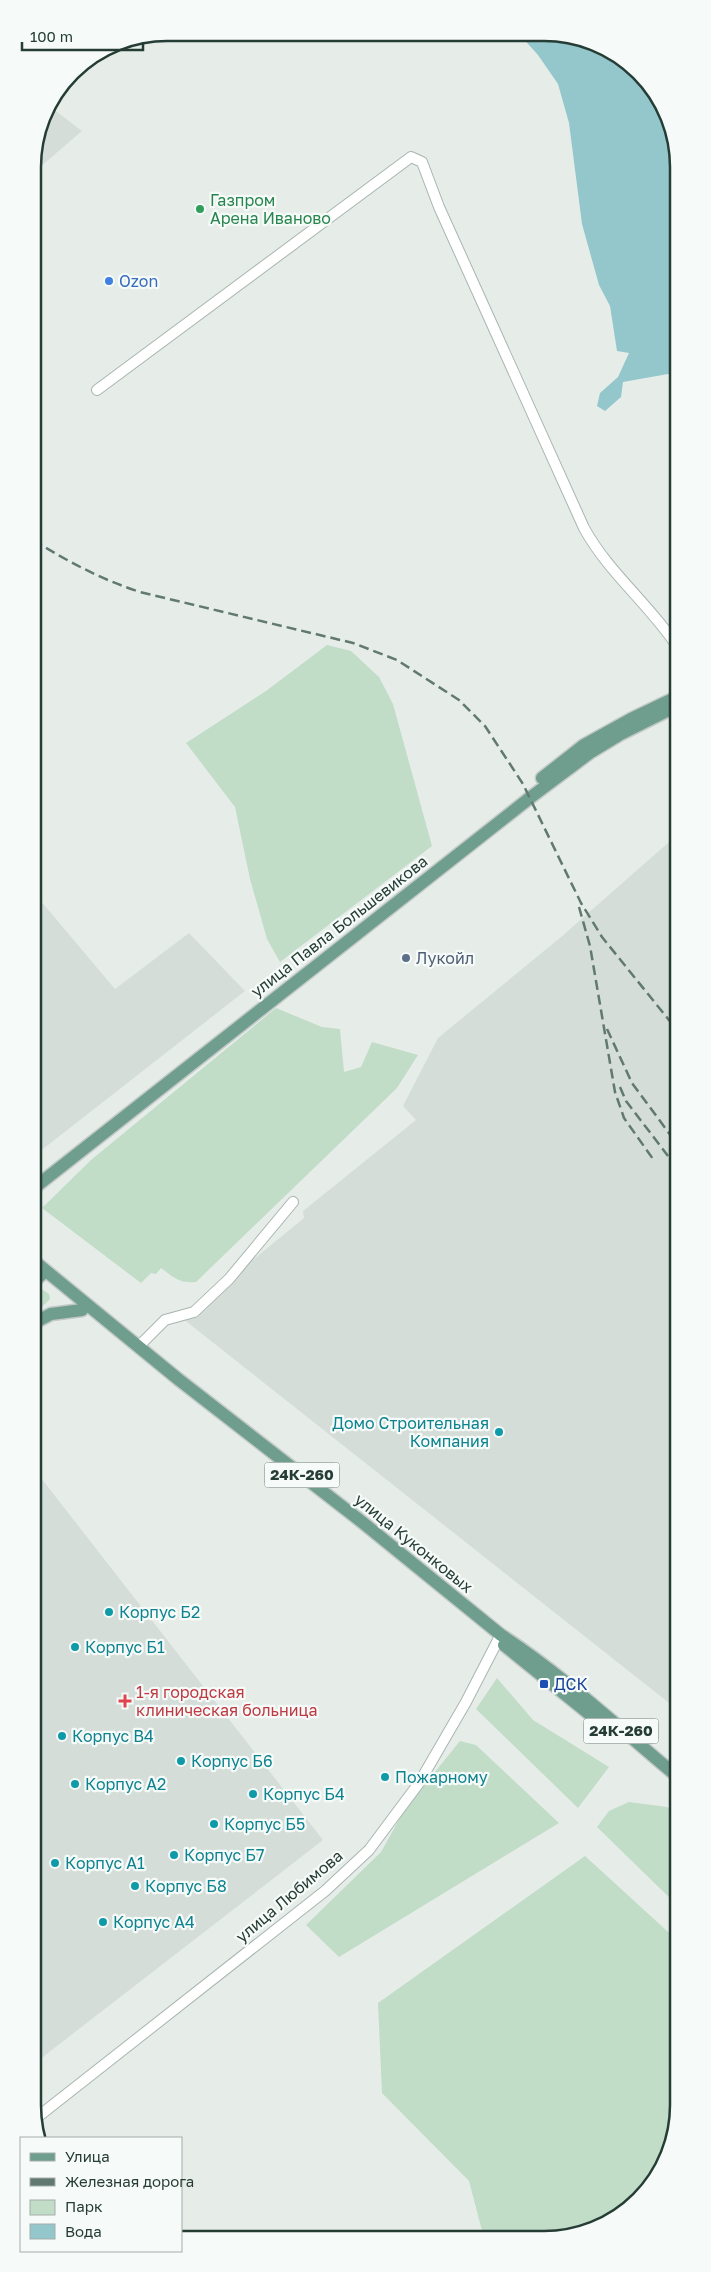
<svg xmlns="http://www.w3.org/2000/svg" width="711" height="2272" font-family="'Golos Text',sans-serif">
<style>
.built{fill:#d4ddd8}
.green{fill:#c1dcc7}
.water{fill:#94c7cc}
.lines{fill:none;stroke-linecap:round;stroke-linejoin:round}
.minor-casing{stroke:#a9b5b0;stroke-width:12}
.major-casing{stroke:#c2c9c7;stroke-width:15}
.minor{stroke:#fff;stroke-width:10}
.major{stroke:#6f9e8f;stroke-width:12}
.rail{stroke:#617971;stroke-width:2.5;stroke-dasharray:10 5;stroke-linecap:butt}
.leisure-dot{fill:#2e9e5b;stroke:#f6faf8;stroke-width:2}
.shop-dot{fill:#3f7fe0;stroke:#f6faf8;stroke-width:2}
.service-dot{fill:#5c6f8a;stroke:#f6faf8;stroke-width:2}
.culture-dot{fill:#0f9aa8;stroke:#f6faf8;stroke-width:2}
.transit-dot{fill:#1a4fb4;stroke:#f6faf8;stroke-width:2}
.health-dot{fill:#e0444e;stroke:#f6faf8;stroke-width:2}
.labels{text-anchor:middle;stroke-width:4.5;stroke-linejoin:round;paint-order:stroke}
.shield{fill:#f6faf8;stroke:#647670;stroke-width:1}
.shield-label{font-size:15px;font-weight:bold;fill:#263d36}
.leisure-label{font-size:16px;fill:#27864d;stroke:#f6faf8;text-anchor:start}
.shop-label{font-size:16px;fill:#366cbe;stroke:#f6faf8;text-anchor:start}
.street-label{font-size:16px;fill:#263d36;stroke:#f6faf8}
.service-label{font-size:16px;fill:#4e5e75;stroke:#f6faf8;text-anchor:start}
.culture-label{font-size:16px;fill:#0d838f;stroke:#f6faf8;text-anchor:start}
.transit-label{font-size:16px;fill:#164399;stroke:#f6faf8;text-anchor:start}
.health-label{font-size:16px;fill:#be3a42;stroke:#f6faf8;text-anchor:start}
.rim{fill:none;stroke:#263d36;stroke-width:2.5}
</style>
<rect width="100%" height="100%" fill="#e6ede9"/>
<path class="built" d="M48,105L82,131L33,173V158Z
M677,835L678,1710L182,1318L304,1218L303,1211L416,1120L403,1106L438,1038L561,937Z
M34,893L115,989L189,933L245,991L34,1156Z
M34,1469L323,1840L35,2063Z"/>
<path class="green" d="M327,645L351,651L379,677L393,704L432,846L280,962L267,939L250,879L235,807L186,743L266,691Z
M276,1008L322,1027L340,1029L344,1072L361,1067L372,1042L418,1055L397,1088L196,1282C180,1284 173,1277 161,1268L156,1274L151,1273L141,1283L42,1208L91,1160Z
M40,1288L49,1294L50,1299L34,1315V1290Z
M497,1678L533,1720L609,1767L578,1808L476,1709Z
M460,1741L476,1745L559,1823L339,1957L306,1925L381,1852L405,1809Z
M629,1802L667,1807L678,1815V1906L597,1827L609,1811Z
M585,1856L678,1941V2114L668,2157L645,2194L611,2222L570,2237H486L481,2227L469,2181L382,2093L378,2003Z"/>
<path class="water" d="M520,35H571L639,72L676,141V377L668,374L623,382L621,397L605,411L597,406L600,393L618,377L629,353L617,351L610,306L599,285L582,224L569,123L558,84L538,55Z"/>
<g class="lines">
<g class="minor-casing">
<path id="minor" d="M97,390L411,157L422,162L439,207L584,528C608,572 649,604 677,646
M139,1346L165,1320L194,1312L229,1279L293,1202
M35,2119L325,1891L369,1850L419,1783L466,1702L498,1640"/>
</g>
<g class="major-casing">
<path id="major" d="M542,778L584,745L631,719L677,697
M34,1188L531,797L591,752L619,735L677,706
M34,1261L178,1379L362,1522L501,1635C564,1676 620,1729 678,1777
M34,1281L46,1271
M34,1323L51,1314L82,1310
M504,1645L603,1725"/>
</g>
<use href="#minor" class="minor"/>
<use href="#major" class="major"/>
<path class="rail" d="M33,540C69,562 100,579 140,592L353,643L397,660L459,700L485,726L523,784L581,903L602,937L677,1030
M579,907L590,946L615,1092L624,1118L653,1159
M607,1029L632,1083L677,1144
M620,1087L626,1101L668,1156"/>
</g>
<circle class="leisure-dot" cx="200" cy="209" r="5"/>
<circle class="shop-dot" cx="109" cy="281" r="5"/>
<circle class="service-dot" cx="406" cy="958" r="5"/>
<g class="culture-dot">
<circle cx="499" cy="1432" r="5"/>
<circle cx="109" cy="1612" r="5"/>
<circle cx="75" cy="1647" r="5"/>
<circle cx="62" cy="1736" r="5"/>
<circle cx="181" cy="1761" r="5"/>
<circle cx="385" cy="1777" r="5"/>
<circle cx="75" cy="1784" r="5"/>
<circle cx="253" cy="1794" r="5"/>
<circle cx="214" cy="1824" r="5"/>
<circle cx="174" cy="1855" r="5"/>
<circle cx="55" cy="1863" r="5"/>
<circle cx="135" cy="1886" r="5"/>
<circle cx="103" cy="1922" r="5"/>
</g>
<rect class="transit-dot" x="539" y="1679" width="10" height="10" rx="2.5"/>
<path class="health-dot" d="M122.5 1693.5h5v5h5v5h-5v5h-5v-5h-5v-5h5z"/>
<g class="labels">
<g class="shield">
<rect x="264.5" y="1462.5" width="75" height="25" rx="4"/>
<rect x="583.5" y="1718.5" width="75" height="25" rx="4"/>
</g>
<g class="shield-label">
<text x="302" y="1480">24К-260</text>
<text x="621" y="1736">24К-260</text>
</g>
<g class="leisure-label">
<text x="210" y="206">Газпром<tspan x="210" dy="18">Арена Иваново</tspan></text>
</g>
<g class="shop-label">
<text x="119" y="287">Ozon</text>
</g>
<g class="street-label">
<text transform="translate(339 926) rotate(-38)" y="6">улица Павла Большевикова</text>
<text transform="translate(414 1543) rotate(39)" y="6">улица Куконковых</text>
<text transform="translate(289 1896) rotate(-40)" y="6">улица Любимова</text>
</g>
<g class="service-label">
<text x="416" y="964">Лукойл</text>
</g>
<g class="culture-label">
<text x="489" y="1429" text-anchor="end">Домо Строительная<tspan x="489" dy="18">Компания</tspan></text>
<text x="119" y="1618">Корпус Б2</text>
<text x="85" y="1653">Корпус Б1</text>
<text x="72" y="1742">Корпус В4</text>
<text x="191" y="1767">Корпус Б6</text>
<text x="395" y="1783">Пожарному</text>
<text x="85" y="1790">Корпус А2</text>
<text x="263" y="1800">Корпус Б4</text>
<text x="224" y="1830">Корпус Б5</text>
<text x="184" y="1861">Корпус Б7</text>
<text x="65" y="1869">Корпус А1</text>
<text x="145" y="1892">Корпус Б8</text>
<text x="113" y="1928">Корпус А4</text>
</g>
<g class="transit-label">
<text x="554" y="1690">ДСК</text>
</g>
<g class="health-label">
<text x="136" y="1698">1-я городская<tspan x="136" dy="18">клиническая больница</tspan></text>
</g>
</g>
<path d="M0 0H711V2272H0ZM167 41H544A126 126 0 0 1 670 167V2105A126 126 0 0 1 544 2231H167A126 126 0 0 1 41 2105V167A126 126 0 0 1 167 41Z" fill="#f6faf8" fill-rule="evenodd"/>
<path class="rim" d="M167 41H544A126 126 0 0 1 670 167V2105A126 126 0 0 1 544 2231H167A126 126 0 0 1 41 2105V167A126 126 0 0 1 167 41Z"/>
<rect x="20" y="2137" width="162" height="115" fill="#f6faf8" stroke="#a3aeaa"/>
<rect x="30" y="2153" width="25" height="8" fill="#6f9e8f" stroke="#a3aeaa"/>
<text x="65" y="2162" font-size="15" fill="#263d36">Улица</text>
<rect x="30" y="2178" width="25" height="8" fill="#617971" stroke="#a3aeaa"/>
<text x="65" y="2187" font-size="15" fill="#263d36">Железная дорога</text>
<rect x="30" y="2200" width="25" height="15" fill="#c1dcc7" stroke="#a3aeaa"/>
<text x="65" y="2212" font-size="15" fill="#263d36">Парк</text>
<rect x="30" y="2224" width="25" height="15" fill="#94c7cc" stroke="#a3aeaa"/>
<text x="65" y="2237" font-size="15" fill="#263d36">Вода</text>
<path d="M22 42v8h121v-8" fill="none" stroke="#263d36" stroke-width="2.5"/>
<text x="30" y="42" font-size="15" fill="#263d36" stroke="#f6faf8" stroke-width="4" paint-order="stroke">100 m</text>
</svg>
